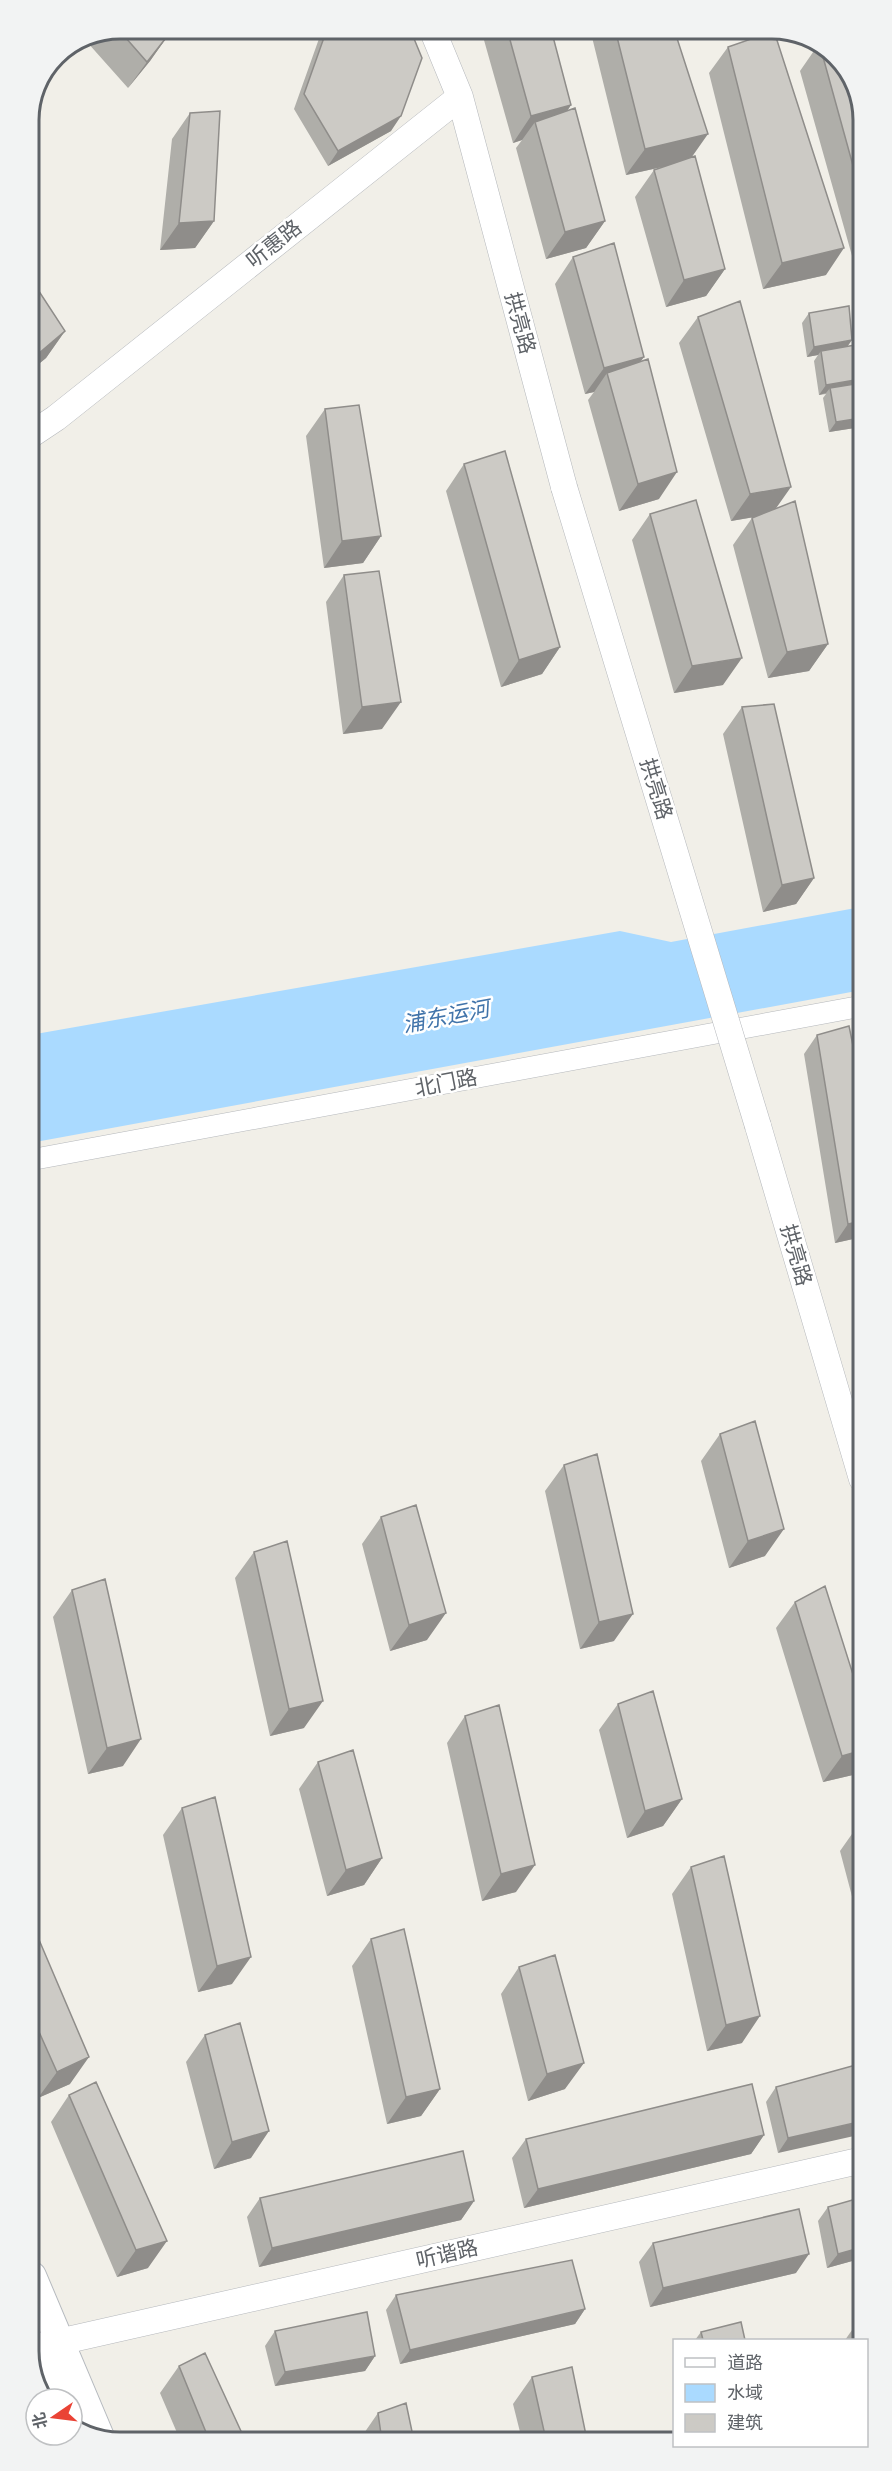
<svg xmlns="http://www.w3.org/2000/svg" width="892" height="2471" font-family="'Golos Text','Noto Sans SC',sans-serif">
<style>
.water{fill:#aadaff}
.lines{fill:none;stroke-linecap:round;stroke-linejoin:round}
.minor-casing{stroke:#b5b8bc;stroke-width:22}
.tertiary-casing{stroke:#b5b8bc;stroke-width:27}
.secondary-casing{stroke:#b6babf;stroke-width:30}
.minor{stroke:#fff;stroke-width:21}
.tertiary{stroke:#fff;stroke-width:26}
.secondary{stroke:#fff;stroke-width:28}
.tertiary-bridge-casing{stroke:#b5b8bc;stroke-width:27;stroke-linecap:butt}
.tertiary-bridge{stroke:#fff;stroke-width:26}
.wall{fill:#afaea9}
.shaded-wall{fill:#8f8d8a}
.building{fill:#cccac5;stroke:#8f8d8a;stroke-width:1.5}
.labels{text-anchor:middle;stroke-width:5;stroke-linejoin:round;paint-order:stroke}
.street-label{font-size:21px;fill:#5f6368;stroke:#fff}
.water-label{font-size:22px;font-style:italic;fill:#4174aa;stroke:#fff}
.rim{fill:none;stroke:#5f6368;stroke-width:3}
</style>
<rect width="100%" height="100%" fill="#f1efe8"/>
<path class="water" d="M861,907L862,990L30,1143V1035L620,931L671,942Z"/>
<g class="lines">
<g class="minor-casing">
<path id="minor" d="M30,1160L862,1006"/>
</g>
<g class="tertiary-casing">
<path id="tertiary" d="M432,29L460,97L564,487
M29,436L56,418L460,97
M758,1126L862,1479
M41,2346L863,2160"/>
</g>
<g class="secondary-casing">
<path id="secondary" d="M32,2276L100,2437
M32,2348L54,2399"/>
</g>
<use href="#minor" class="minor"/>
<use href="#tertiary" class="tertiary"/>
<use href="#secondary" class="secondary"/>
<g class="tertiary-bridge-casing">
<path id="tertiary-bridge" d="M564,487L758,1126"/>
</g>
<use href="#tertiary-bridge" class="tertiary-bridge"/>
</g>
<path class="wall" d="M120,28L169,34L150,61L128,88L87,42Z
M319,29H410L391,131L328,166L294,109L321,33Z
M485,29H551L571,105L567,111L605,221L586,248L546,259L516,148L522,140L513,143L482,33Z
M590,29H674L692,157L725,269L706,296L666,307L635,197L654,170L662,167L626,175Z
M818,45L832,51L860,96L861,269L856,270L800,71Z
M728,47L826,275L763,289L709,73Z
M190,113L214,221L195,248L160,250L172,139Z
M573,257L640,362L659,499L619,511L588,400L594,392L585,394L555,284Z
M29,276L65,331L46,358L29,372Z
M809,313L848,346L861,427L829,432L823,398L826,394L819,395L814,361L818,355L807,357L802,323Z
M698,317L776,508L828,644L809,671L768,678L733,545L752,518L755,517L731,521L679,343Z
M325,409L381,536L363,563L324,568L306,436Z
M464,464L560,647L542,674L501,687L446,491Z
M650,514L723,685L674,693L632,540Z
M344,575L382,729L343,734L326,602Z
M742,707L814,878L796,904L763,912L723,734Z
M817,1035L862,1237L835,1243L804,1054Z
M720,1434L765,1556L729,1568L701,1461Z
M564,1465L614,1641L580,1649L545,1491Z
M381,1517L427,1640L390,1651L362,1544Z
M254,1552L304,1728L270,1736L235,1578Z
M72,1590L123,1766L88,1774L53,1617Z
M795,1602L863,1706V1765L857,1774L823,1782L776,1628Z
M618,1704L682,1799L663,1826L627,1838L599,1730Z
M465,1716L516,1892L482,1901L447,1743Z
M318,1762L382,1858L364,1885L327,1896L299,1789Z
M182,1808L232,1984L198,1992L163,1835Z
M863,1823V1938L840,1851L859,1824Z
M691,1867L742,2043L707,2051L672,1894Z
M31,1921L70,2084L38,2098L31,2084Z
M371,1939L440,2089L421,2116L387,2124L352,1966Z
M519,1967L565,2089L528,2101L501,1994Z
M205,2035L251,2158L214,2169L186,2062Z
M863,2063L778,2153L766,2102L776,2087Z
M69,2095L148,2268L117,2277L51,2122Z
M764,2135L751,2154L524,2208L512,2158L526,2139Z
M863,2197V2258L827,2268L818,2221L828,2207Z
M260,2198L474,2201L461,2220L259,2267L247,2217Z
M653,2243L796,2273L650,2307L639,2262Z
M396,2295L585,2309L575,2324L400,2364L386,2310Z
M857,2323L863,2340H845Z
M275,2331L375,2356L365,2371L275,2386L265,2346Z
M701,2332L745,2340H695Z
M179,2366L246,2442H181L160,2393Z
M532,2377L587,2440H522L513,2404Z
M378,2413L414,2441H360V2439Z"/>
<path class="shaded-wall" d="M169,34L150,61L128,88L147,62Z
M571,105L553,132L535,122L522,140L513,143L531,116Z
M401,116L391,131L328,166L338,151Z
M708,134L689,161L626,175L645,149Z
M214,221L195,248L160,250L179,223Z
M605,221L586,248L546,259L565,232Z
M844,248L826,275L763,289L782,263Z
M725,269L706,296L666,307L684,280Z
M65,331L46,358L29,372V367L38,354Z
M852,340L845,350L821,351L818,355L807,357L814,347Z
M644,357L625,383L607,373L594,392L585,394L604,368Z
M861,379V383L830,388L826,393L819,395L826,385Z
M861,418V427L829,432L836,422Z
M677,472L659,499L619,511L638,484Z
M791,487L772,514L731,521L750,494Z
M381,536L363,563L324,568L342,541Z
M828,644L809,671L768,678L787,652Z
M560,647L542,674L501,687L519,660Z
M742,658L723,685L674,693L692,666Z
M401,702L382,729L343,734L362,707Z
M814,878L796,904L763,912L782,885Z
M862,1221V1237L835,1243L848,1224Z
M784,1529L765,1556L729,1568L748,1541Z
M446,1613L427,1640L390,1651L409,1625Z
M633,1614L614,1641L580,1649L599,1622Z
M323,1701L304,1728L270,1736L289,1709Z
M141,1739L123,1766L88,1774L107,1748Z
M863,1750V1765L857,1774L823,1782L842,1756Z
M682,1799L663,1826L627,1838L645,1811Z
M382,1858L364,1885L327,1896L346,1870Z
M535,1865L516,1892L482,1901L501,1874Z
M251,1957L232,1984L198,1992L217,1966Z
M760,2016L742,2043L707,2051L726,2025Z
M89,2057L70,2084L38,2098L57,2072Z
M584,2063L565,2089L528,2101L547,2074Z
M440,2089L421,2116L387,2124L406,2097Z
M863,2121V2134L778,2153L788,2138Z
M269,2131L251,2158L214,2169L232,2142Z
M764,2135L751,2154L524,2208L538,2189Z
M474,2201L461,2220L259,2267L272,2248Z
M167,2241L148,2268L117,2277L136,2250Z
M863,2247V2258L827,2268L838,2254Z
M809,2254L796,2273L650,2307L663,2288Z
M585,2309L575,2324L400,2364L410,2350Z
M375,2356L365,2371L275,2386L285,2372Z"/>
<path class="building" d="M120,28L164,29L169,34L147,62L118,29Z
M327,29H410L422,58L401,116L338,151L304,94Z
M507,29H551L571,105L531,116Z
M615,29H674L708,134L645,149Z
M774,31L844,248L782,263L728,47Z
M820,46L832,51L860,96V191Z
M575,108L605,221L565,232L535,122Z
M220,111L214,221L179,223L190,113Z
M695,156L725,269L684,280L654,170Z
M614,243L644,357L604,368L573,257Z
M29,276L65,331L38,354L29,338Z
M740,301L791,487L750,494L698,317Z
M849,306L852,340L814,347L809,313Z
M861,344V379L826,385L821,351Z
M648,359L677,472L638,484L607,373Z
M861,383V418L836,422L830,388Z
M359,405L381,536L342,541L325,409Z
M505,451L560,647L519,660L464,464Z
M696,500L742,658L692,666L650,514Z
M795,501L828,644L787,652L752,518Z
M379,571L401,702L362,707L344,575Z
M774,704L814,878L782,885L742,707Z
M849,1026L862,1090V1221L848,1224L817,1035Z
M755,1421L784,1529L748,1541L720,1434Z
M597,1454L633,1614L599,1622L564,1465Z
M416,1505L446,1613L409,1625L381,1517Z
M287,1541L323,1701L289,1709L254,1552Z
M105,1579L141,1739L107,1748L72,1590Z
M825,1586L863,1706V1750L842,1756L795,1602Z
M653,1691L682,1799L645,1811L618,1704Z
M499,1705L535,1865L501,1874L465,1716Z
M353,1750L382,1858L346,1870L318,1762Z
M215,1797L251,1957L217,1966L182,1808Z
M863,1823V1840L859,1824Z
M724,1856L760,2016L726,2025L691,1867Z
M31,1921L89,2057L57,2072L31,2014Z
M404,1929L440,2089L406,2097L371,1939Z
M555,1955L584,2063L547,2074L519,1967Z
M240,2023L269,2131L232,2142L205,2035Z
M863,2063V2121L788,2138L776,2087Z
M96,2082L167,2241L136,2250L69,2095Z
M752,2084L764,2135L538,2189L526,2139Z
M463,2151L474,2201L272,2248L260,2198Z
M863,2197V2247L838,2254L828,2207Z
M799,2209L809,2254L663,2288L653,2243Z
M572,2260L585,2309L410,2350L396,2295Z
M367,2312L375,2356L285,2372L275,2331Z
M741,2322L745,2340H703L701,2332Z
M863,2322V2340H861L857,2323Z
M205,2353L246,2442H210L179,2366Z
M572,2367L587,2440H546L532,2377Z
M406,2403L414,2441H382L378,2413Z"/>
<g class="labels">
<g class="street-label">
<text transform="translate(274 244) rotate(-38)" y="7">听惠路</text>
<text transform="translate(520 323) rotate(75)" y="7">拱亮路</text>
<text transform="translate(656 789) rotate(73)" y="7">拱亮路</text>
<text transform="translate(446 1083) rotate(-11)" y="7">北门路</text>
<text transform="translate(796 1255) rotate(74)" y="7">拱亮路</text>
<text transform="translate(447 2254) rotate(-13)" y="7">听谐路</text>
</g>
<g class="water-label">
<text transform="translate(446 1016) rotate(-11)" y="8">浦东运河</text>
</g>
</g>
<path d="M0 0H892V2471H0ZM120 39H772A81 81 0 0 1 853 120V2351A81 81 0 0 1 772 2432H120A81 81 0 0 1 39 2351V120A81 81 0 0 1 120 39Z" fill="#f2f3f3" fill-rule="evenodd"/>
<path class="rim" d="M120 39H772A81 81 0 0 1 853 120V2351A81 81 0 0 1 772 2432H120A81 81 0 0 1 39 2351V120A81 81 0 0 1 120 39Z"/>
<rect x="673" y="2339" width="195" height="108" fill="#ffffff" stroke="#bfc1c3" stroke-width="1.5"/>
<rect x="685" y="2358" width="30" height="9" fill="#ffffff" stroke="#bfc1c3" stroke-width="1.5"/>
<text x="727" y="2369" font-size="18" fill="#5f6368">道路</text>
<rect x="685" y="2384" width="30" height="18" fill="#aadaff" stroke="#bfc1c3" stroke-width="1.5"/>
<text x="727" y="2399" font-size="18" fill="#5f6368">水域</text>
<rect x="685" y="2414" width="30" height="18" fill="#cccac5" stroke="#bfc1c3" stroke-width="1.5"/>
<text x="727" y="2429" font-size="18" fill="#5f6368">建筑</text>
<g transform="translate(54 2417) rotate(256)"><circle r="28" fill="#ffffff" stroke="#bfc1c3" stroke-width="1.5"/>
<path d="M0-4.5L10 22L0 15L-10 22Z" fill="#ea4335"/>
<text y="-9" font-size="16" font-weight="bold" text-anchor="middle" fill="#5f6368">北</text>
</g>
</svg>
